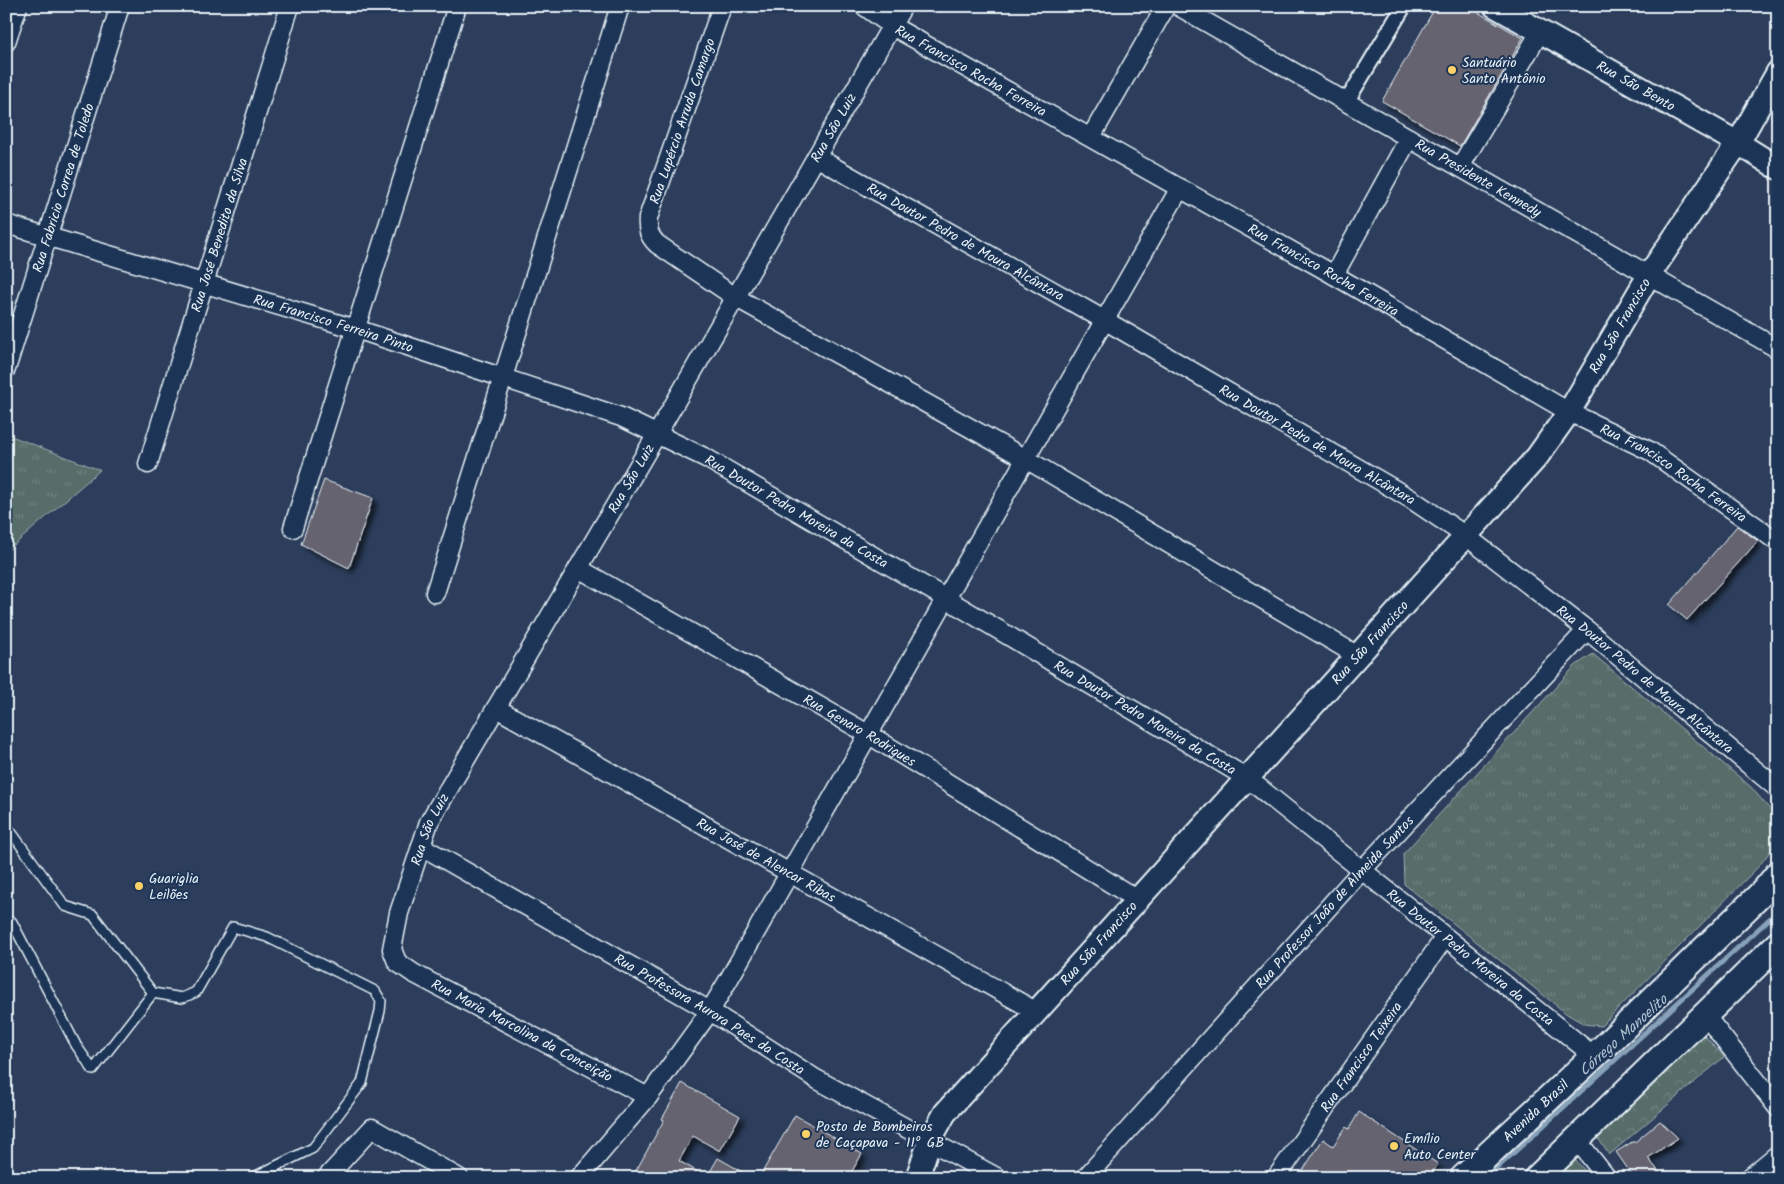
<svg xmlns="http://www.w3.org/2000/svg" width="1784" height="1184" font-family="Kalam,sans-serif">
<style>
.grass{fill:url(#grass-tufts);stroke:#a0afb0}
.forest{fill:url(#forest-crowns);stroke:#a0afb0}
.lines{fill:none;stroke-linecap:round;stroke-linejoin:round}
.stream{stroke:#87a2b9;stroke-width:5}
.building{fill:#666471;stroke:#e8f1f8;filter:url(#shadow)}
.service-casing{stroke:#e8f1f8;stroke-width:12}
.pedestrian-casing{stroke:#e8f1f8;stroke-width:18}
.minor-casing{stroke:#e8f1f8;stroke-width:21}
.tertiary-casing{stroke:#e8f1f8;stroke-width:26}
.secondary-casing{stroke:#e8f1f8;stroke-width:29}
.service{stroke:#1d3557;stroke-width:9}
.pedestrian{stroke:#1d3557;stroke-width:14}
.minor{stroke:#1d3557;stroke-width:18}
.tertiary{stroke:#1d3557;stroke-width:22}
.secondary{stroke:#1d3557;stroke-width:25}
.poi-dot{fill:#ffd166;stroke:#1d3557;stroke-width:2}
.labels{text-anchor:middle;stroke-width:4;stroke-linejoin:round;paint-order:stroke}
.poi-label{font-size:14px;fill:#e8f1f8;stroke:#1d3557;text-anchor:start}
.street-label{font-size:14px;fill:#e8f1f8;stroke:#1d3557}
.water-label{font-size:15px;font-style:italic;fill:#b0c3d3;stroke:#1d3557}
</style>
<defs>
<pattern id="grass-tufts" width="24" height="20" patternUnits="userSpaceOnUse" patternTransform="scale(1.25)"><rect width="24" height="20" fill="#576d69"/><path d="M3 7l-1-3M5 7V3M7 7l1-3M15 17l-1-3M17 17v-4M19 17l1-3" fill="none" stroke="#6f827f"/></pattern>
<pattern id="forest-crowns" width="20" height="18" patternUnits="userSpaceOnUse" patternTransform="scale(1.25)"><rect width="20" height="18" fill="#576d69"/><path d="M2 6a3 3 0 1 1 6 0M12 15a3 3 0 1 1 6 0" fill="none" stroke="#6f827f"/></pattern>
<filter id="shadow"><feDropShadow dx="4.5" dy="4.5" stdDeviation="2.5" flood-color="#0009"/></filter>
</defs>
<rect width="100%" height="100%" fill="#2c3e5c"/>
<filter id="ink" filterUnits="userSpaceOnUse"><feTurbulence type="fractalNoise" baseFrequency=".02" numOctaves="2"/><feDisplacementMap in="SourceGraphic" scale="10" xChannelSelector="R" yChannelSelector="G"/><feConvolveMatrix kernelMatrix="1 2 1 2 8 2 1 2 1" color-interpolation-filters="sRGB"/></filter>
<g filter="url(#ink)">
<path class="grass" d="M6,434L100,470L6,552Z
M1593,654L1751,787L1778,819V841L1759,866L1601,1026L1584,1024L1567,1014L1404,884L1403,854L1575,666Z"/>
<path class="forest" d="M1704,1035L1724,1057L1609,1155L1598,1138Z
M1574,1159L1592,1178H1556Z"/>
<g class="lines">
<path class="stream" d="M1486,1178L1778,911"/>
</g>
<path class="building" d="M1436,6H1467L1523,38L1460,146L1382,101Z
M324,480L373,498L349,568L301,544Z
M1737,526L1758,541L1687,620L1669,605Z
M682,1083L740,1116L720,1151L693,1136L679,1161L707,1177L718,1158L753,1178H632L664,1120L662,1119Z
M1359,1112L1438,1164L1429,1178H1298L1323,1139L1333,1146L1346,1127L1349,1129Z
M795,1115L862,1154L848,1178H759Z
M1660,1121L1678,1138L1648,1158L1664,1178H1634L1616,1152L1632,1142H1635Z"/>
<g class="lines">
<g class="service-casing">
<path id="service" d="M6,825L65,906L93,915L153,993L182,998L196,992L233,927L267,937L375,991L381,1001L380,1011L362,1083L313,1148L252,1178
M12,922L76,1045L93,1070L153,993"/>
</g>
<g class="pedestrian-casing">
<path id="pedestrian" d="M1347,101L1404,6"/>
</g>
<g class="minor-casing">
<g id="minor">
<path d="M722,6L648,218C647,230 649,236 657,244L735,297L1026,459L1358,656"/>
<path id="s1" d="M864,6L892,26L1334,275L1569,412L1650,451L1778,542"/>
<path id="s2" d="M1178,6L1778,349"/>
<path d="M6,42L18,6"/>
<path d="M1091,137L1166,6"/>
<path id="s3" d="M816,157L1106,321L1411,499L1466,536L1587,630L1778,789"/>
<path d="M1460,167L1540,32"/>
<path id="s4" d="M6,224L356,329L621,417L706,458L945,598L1247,778L1594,1056"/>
<path d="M1334,275L1409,138"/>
<path id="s5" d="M6,369L120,6"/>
<path id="s6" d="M148,464L290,6"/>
<path d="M293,528L457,6"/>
<path id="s7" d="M578,568L868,734L1138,900"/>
<path d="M435,593L620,6"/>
<path id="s8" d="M496,708L1037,1012"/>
<path id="s9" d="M421,846L710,1011L816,1079L998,1178"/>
<path d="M1705,1015L1778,1108"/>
<path id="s10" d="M648,1097L413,973L397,962L392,949L399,913L429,822L657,434L903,6"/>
<path d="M1577,1140L1607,1178"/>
<path d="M326,1178L372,1128L459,1178"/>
<path d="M579,1178L648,1097L710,1011L729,979L1180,188"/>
<path id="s11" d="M1085,1178L1362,870L1587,630"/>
<path id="s12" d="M1276,1178L1445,937"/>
<path d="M1749,1178L1778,1154"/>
</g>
</g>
<g class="tertiary-casing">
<g id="tertiary">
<path id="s13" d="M1495,6L1738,143L1778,168"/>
<path id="s14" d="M917,1178L930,1140L945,1113L1537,457L1569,412L1649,275L1738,143L1778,72"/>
</g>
</g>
<g class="secondary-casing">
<g id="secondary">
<path id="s15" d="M1463,1178L1607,1044L1765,890L1778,874"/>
<path d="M1537,1178L1778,944"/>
</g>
</g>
<use href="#service" class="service"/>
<use href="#pedestrian" class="pedestrian"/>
<use href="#minor" class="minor"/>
<use href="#tertiary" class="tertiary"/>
<use href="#secondary" class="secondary"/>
</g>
</g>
<g class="poi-dot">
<circle cx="1452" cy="70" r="5"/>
<circle cx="139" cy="886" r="5"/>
<circle cx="806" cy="1134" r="5"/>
<circle cx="1394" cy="1146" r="5"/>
</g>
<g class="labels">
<g class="poi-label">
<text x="1462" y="67">Santuário<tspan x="1462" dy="16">Santo Antônio</tspan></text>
<text x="149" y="883">Guariglia<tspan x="149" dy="16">Leilões</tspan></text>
<text x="816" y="1131">Posto de Bombeiros<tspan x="816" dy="16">de Caçapava - 11º GB</tspan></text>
<text x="1404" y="1143">Emílio<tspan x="1404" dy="16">Auto Center</tspan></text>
</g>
<g class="street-label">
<text dy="5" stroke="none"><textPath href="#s1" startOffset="125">Rua Francisco Rocha Ferreira</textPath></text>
<text dy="5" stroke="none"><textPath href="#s13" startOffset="162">Rua São Bento</textPath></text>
<text transform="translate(682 121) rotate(-71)" y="5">Rua Lupércio Arruda Camargo</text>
<text dy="5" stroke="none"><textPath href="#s10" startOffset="1235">Rua São Luiz</textPath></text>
<text dy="5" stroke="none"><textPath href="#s2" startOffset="346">Rua Presidente Kennedy</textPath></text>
<text dy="5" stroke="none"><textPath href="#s5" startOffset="190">Rua Fabricio Correa de Toledo</textPath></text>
<text dy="5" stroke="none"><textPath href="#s6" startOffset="240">Rua José Benedito da Silva</textPath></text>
<text dy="5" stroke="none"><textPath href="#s3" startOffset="172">Rua Doutor Pedro de Moura Alcântara</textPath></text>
<text dy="5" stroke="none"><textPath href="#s1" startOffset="530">Rua Francisco Rocha Ferreira</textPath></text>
<text dy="5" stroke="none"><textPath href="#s4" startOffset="342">Rua Francisco Ferreira Pinto</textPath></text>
<text dy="5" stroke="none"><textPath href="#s14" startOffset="1110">Rua São Francisco</textPath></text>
<text dy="5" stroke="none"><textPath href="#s3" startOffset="578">Rua Doutor Pedro de Moura Alcântara</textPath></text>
<text dy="5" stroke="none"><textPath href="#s1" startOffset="935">Rua Francisco Rocha Ferreira</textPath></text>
<text dy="5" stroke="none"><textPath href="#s10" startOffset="830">Rua São Luiz</textPath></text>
<text dy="5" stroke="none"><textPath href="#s4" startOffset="844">Rua Doutor Pedro Moreira da Costa</textPath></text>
<text dy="5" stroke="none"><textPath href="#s14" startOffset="705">Rua São Francisco</textPath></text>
<text dy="5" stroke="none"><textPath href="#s3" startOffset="982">Rua Doutor Pedro de Moura Alcântara</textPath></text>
<text dy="5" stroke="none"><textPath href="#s4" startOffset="1249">Rua Doutor Pedro Moreira da Costa</textPath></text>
<text dy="5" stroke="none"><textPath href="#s7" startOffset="325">Rua Genaro Rodrigues</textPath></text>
<text dy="5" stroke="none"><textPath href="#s10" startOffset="425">Rua São Luiz</textPath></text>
<text dy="5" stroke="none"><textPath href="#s8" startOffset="310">Rua José de Alencar Ribas</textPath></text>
<text dy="5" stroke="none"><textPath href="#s11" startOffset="372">Rua Professor João de Almeida Santos</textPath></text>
<text dy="5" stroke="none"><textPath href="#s14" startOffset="300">Rua São Francisco</textPath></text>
<text dy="5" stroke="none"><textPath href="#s4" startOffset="1654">Rua Doutor Pedro Moreira da Costa</textPath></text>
<text dy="5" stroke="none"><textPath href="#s9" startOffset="334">Rua Professora Aurora Paes da Costa</textPath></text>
<text transform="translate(522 1030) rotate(28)" y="5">Rua Maria Marcolina da Conceição</text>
<text dy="5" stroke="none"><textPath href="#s12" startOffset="148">Rua Francisco Teixeira</textPath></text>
<text dy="5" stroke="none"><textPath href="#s15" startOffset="99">Avenida Brasil</textPath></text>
</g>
<g class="water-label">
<text transform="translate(1623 1035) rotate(-42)" y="5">Córrego Manoelito</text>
</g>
</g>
<rect width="1784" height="1184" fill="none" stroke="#1d3557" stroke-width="25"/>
<rect x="12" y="12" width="1759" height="1159" fill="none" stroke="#e8f1f8" stroke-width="2" filter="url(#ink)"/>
</svg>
